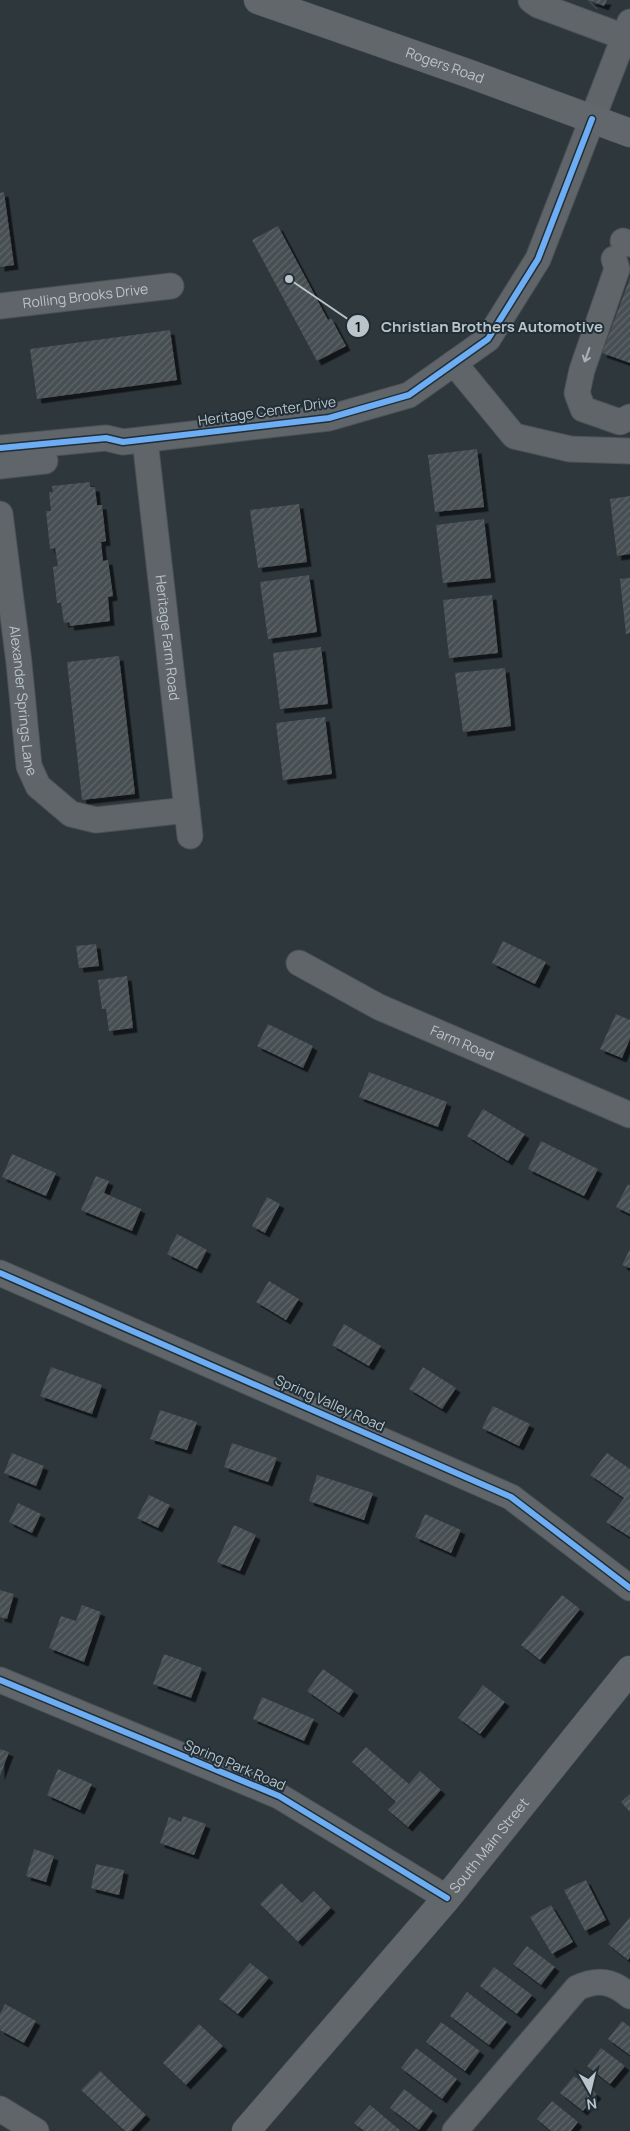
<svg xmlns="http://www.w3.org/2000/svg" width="630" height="2131" font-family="Manrope,sans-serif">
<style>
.building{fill:url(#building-hatch);filter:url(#shadow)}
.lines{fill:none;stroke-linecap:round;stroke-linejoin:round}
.minor-tunnel{stroke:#434c51;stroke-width:25;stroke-dasharray:25 12;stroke-linecap:butt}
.minor-casing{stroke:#4c5256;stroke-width:27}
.major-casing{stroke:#4c5358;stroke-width:29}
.minor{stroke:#5f6569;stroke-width:25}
.major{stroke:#61676b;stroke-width:28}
.cycleway-casing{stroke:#212e36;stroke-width:9}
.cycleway{stroke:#6dadf4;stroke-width:6}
.oneway{stroke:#a8b1b7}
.labels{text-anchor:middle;stroke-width:4;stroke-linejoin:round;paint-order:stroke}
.street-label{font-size:14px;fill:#bac4cb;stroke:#212e36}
.leader{fill:none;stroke:#bac4cb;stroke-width:2}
.callout-dot{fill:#bac4cb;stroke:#212e36;stroke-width:2}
.mark-label{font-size:15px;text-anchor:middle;font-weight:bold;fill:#111}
.callout-label{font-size:15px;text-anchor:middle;font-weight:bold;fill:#bac4cb;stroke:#212e36;stroke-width:4;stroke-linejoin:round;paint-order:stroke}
</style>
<defs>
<pattern id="building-hatch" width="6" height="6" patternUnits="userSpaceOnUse" patternTransform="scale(1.25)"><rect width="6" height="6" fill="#474f53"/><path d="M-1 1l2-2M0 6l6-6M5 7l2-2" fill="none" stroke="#5f676a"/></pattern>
<filter id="shadow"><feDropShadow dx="4.5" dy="4.5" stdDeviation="0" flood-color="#0009"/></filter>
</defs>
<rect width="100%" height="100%" fill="#2e373b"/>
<path class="building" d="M588,0H607L604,6Z
M4,192L14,265L0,267V193Z
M278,226L328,320L331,318L346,346L317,361L252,240Z
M630,278V363L602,353Z
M170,330L177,380L37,399L30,349Z
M477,449L484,507L435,512L428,455Z
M90,482V487H95L97,505H102L106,541L101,542L103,561L108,560L113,596L108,597L110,621L70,626L69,622L64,623L61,603H57L53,567L58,566L55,548L50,549L46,511H51L49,492H53L52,486Z
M630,496V554L617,556L610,499Z
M299,504L307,562L258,568L250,510Z
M484,519L491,578L443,583L436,525Z
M309,575L317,632L268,639L260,582Z
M630,578V633L626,634L620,579Z
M492,595L498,653L449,658L443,600Z
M321,647L328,704L280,709L273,653Z
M119,656L135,794L82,800L67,662Z
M505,668L511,726L463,732L455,673Z
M325,717L332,774L283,780L276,723Z
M503,941L546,962L535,984L492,963Z
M96,944L99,966L79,968L76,946Z
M127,976L133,1028L109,1031L106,1009H102L98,980Z
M616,1014L630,1020V1039L622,1058L600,1049Z
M268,1024L313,1046L303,1068L257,1046Z
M369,1072L447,1102L438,1127L359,1097Z
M483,1109L525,1134L508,1161L467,1136Z
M541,1141L598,1169L584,1196L528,1169Z
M12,1154L56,1173L46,1196L2,1177Z
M96,1176L109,1181L104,1193L141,1209L132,1231L81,1210Z
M628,1184L630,1186V1214L616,1207Z
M267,1197L280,1204L265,1233L252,1226Z
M177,1234L207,1250L197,1269L167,1254Z
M630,1249V1268L622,1265Z
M269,1281L299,1299L286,1320L256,1302Z
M344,1324L381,1346L369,1366L332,1345Z
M51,1367L102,1385L92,1414L40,1396Z
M423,1367L456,1388L442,1409L409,1389Z
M493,1406L530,1424L519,1446L482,1428Z
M160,1410L197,1422L187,1450L150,1439Z
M232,1443L277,1458L268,1482L224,1467Z
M12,1453L44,1466L36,1486L4,1473Z
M607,1453L630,1469V1537L606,1522L624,1498L590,1475Z
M317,1475L373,1493L364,1520L309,1501Z
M149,1495L170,1505L158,1528L137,1518Z
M18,1503L41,1514L32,1533L9,1522Z
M425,1514L461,1530L451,1553L415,1537Z
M234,1525L256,1535L240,1571L217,1562Z
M0,1590L14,1594L7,1619L0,1617Z
M562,1595L580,1609L540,1660L521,1645Z
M82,1605L101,1612L84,1662L49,1648L61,1616L76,1621Z
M164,1654L202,1668L191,1698L153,1684Z
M323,1669L354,1691L339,1713L307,1691Z
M483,1685L505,1702L480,1734L458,1718Z
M262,1697L314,1719L304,1741L253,1719Z
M366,1747L409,1784L420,1771L441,1790L408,1827L388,1810L396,1802L352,1762Z
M0,1749L9,1752L0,1776Z
M58,1769L92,1784L80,1810L47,1795Z
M630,1794V1812L621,1802Z
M183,1816L206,1824L194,1855L160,1843L169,1817L181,1822Z
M34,1849L54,1856L46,1882L26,1876Z
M96,1864L124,1870L119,1895L91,1888Z
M586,1880L606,1920L585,1931L564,1890Z
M281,1883L302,1903L314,1891L331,1908L298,1942L260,1904Z
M551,1905L573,1942L552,1954L530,1917Z
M630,1917V1957L628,1960L608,1944Z
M527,1946L555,1967L541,1985L513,1964Z
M250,1963L269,1978L238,2014L219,1999Z
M494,1967L532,1995L517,2014L480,1986Z
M467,1992L507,2022L489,2045L450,2016Z
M5,2004L36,2021L24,2043L0,2030V2014Z
M622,2021L630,2027V2055L608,2039Z
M441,2022L480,2051L465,2071L426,2042Z
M199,2024L223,2046L186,2085L163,2063Z
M416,2048L457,2079L442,2099L401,2068Z
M601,2048L625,2066L610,2084L587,2066Z
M100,2071L146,2115L131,2131H125L81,2090Z
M574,2076L597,2094L583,2111L560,2093Z
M404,2089L433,2111L419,2130L390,2108Z
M552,2101L578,2122L571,2131H551L537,2119Z
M370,2105L401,2131H364L354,2123Z"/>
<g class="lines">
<path class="minor-tunnel" d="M588,1L589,0"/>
<g class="minor-casing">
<g id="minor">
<path d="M531,0L538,5L624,37"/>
<path d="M623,241L630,244"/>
<path d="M614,259L617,269L582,370L577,393L583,409L620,422L630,417"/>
<path id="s1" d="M0,306L171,286"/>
<path d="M454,363L514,436L570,449L630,451"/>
<path id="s2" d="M145,440L190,836"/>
<path d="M0,448L106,438L123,442L329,418L409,395L488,339L538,259L630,22"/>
<path d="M0,466L45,461"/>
<path id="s3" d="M0,514L19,663L29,766L38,786L71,814L96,820L187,810"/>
<path id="s4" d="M299,963L379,1007L630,1115"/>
<path d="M0,1273L511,1497L630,1588"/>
<path d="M0,1680L279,1796L447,1898"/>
<path d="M0,2109L36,2131"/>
<path d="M455,2131L577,1988C598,1978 613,1981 630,1996"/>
</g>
</g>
<g class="major-casing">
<g id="major">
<path id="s5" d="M258,0L470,74L630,133"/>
<path id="s6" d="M246,2131L447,1898L630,1670"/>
</g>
</g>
<use href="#minor" class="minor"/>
<use href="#major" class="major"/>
<g class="cycleway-casing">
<path id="cycleway" d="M0,448L106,438L123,442L329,418L409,395L488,339L538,259L592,119
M0,1273L511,1497L630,1588
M0,1680L279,1796L447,1898"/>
</g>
<use href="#cycleway" class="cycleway"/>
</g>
<defs><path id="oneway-shaft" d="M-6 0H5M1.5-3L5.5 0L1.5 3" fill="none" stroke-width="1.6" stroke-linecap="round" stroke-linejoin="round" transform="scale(1.25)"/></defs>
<use class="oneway" href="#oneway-shaft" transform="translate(587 355) rotate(109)"/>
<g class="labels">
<g class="street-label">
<text dy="5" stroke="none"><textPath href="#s5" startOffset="198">Rogers Road</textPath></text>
<text dy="5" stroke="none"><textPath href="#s1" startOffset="86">Rolling Brooks Drive</textPath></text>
<text transform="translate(267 411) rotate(-8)" y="5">Heritage Center Drive</text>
<text dy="5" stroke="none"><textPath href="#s2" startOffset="199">Heritage Farm Road</textPath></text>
<text dy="5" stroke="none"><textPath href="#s3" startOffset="188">Alexander Springs Lane</textPath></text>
<text dy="5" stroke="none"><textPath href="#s4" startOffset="182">Farm Road</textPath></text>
<text transform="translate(330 1403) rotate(24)" y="5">Spring Valley Road</text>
<text transform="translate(235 1765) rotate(23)" y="5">Spring Park Road</text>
<text dy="5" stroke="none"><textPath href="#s6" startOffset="375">South Main Street</textPath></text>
</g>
</g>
<path class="leader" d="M289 279L358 326"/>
<g class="callout-dot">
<circle cx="289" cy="279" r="5"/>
<circle cx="358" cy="326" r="12"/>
</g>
<g class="mark-label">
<text x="358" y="332">1</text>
</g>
<g class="callout-label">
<text x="492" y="332">Christian Brothers Automotive</text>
</g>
<g transform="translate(590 2091) rotate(172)" stroke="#212e36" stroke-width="4" paint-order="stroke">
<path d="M0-4L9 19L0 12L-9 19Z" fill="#bac4cb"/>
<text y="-8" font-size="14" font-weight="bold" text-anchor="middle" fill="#bac4cb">N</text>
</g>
</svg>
